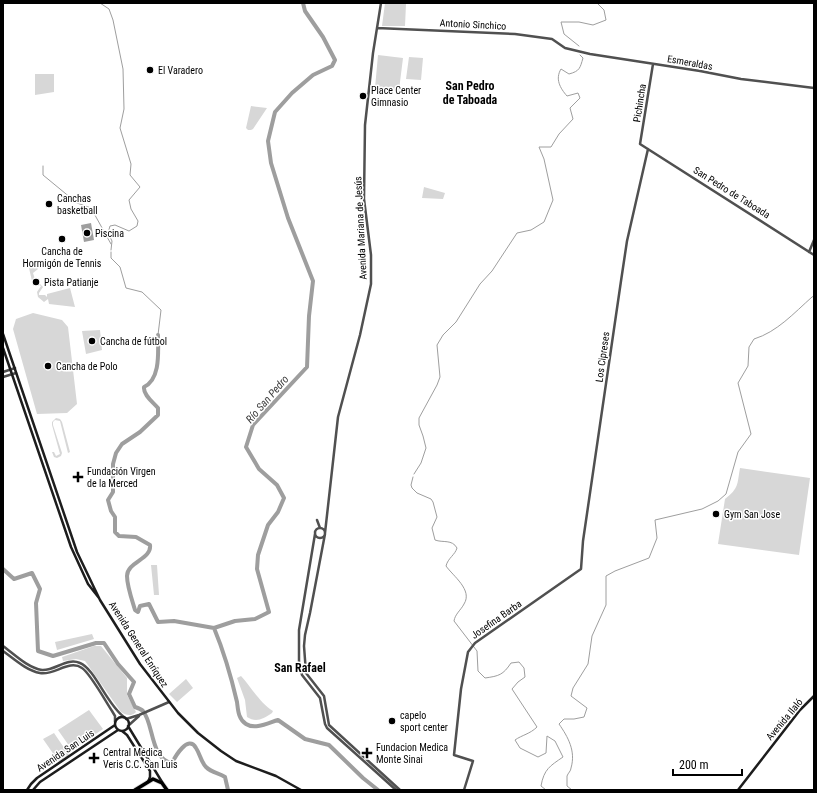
<svg xmlns="http://www.w3.org/2000/svg" width="817" height="793" font-family="'Roboto Condensed',sans-serif">
<style>
.green{fill:#d7d7d7}
.water{fill:#9e9e9e}
.lines{fill:none;stroke-linecap:round;stroke-linejoin:round}
.stream{stroke:#9e9e9e;stroke-width:1}
.river{stroke:#9e9e9e;stroke-width:4}
.trunk-casing{stroke:#dbdbdb;stroke-width:5}
.tertiary{stroke:#505050;stroke-width:2.5}
.secondary{stroke:#1d1d1d;stroke-width:2.5}
.trunk{stroke:#000;stroke-width:3.5}
.poi-dot{fill:#000;stroke:#fff;stroke-width:1.5}
.labels{text-anchor:middle;stroke-width:3;stroke-linejoin:round;paint-order:stroke}
.street-label{font-size:10px;fill:#000;stroke:#fff}
.poi-label{font-size:10px;fill:#000;stroke:#fff;text-anchor:start}
.water-label{font-size:11px;font-style:italic;fill:#3f3f3f;stroke:#fff}
.quarter-label{font-size:12px;font-weight:bold;fill:#000;stroke:#fff}
</style>
<rect width="100%" height="100%" fill="#fff"/>
<path class="green" d="M385,3L406,4L405,26H382Z
M378,55L403,58L399,90L375,88Z
M409,57L423,58L421,80L406,79Z
M35,74H54V92L35,95Z
M251,106L267,108L253,129L251,130H248L246,128Z
M424,187L445,193L443,199L422,198Z
M36,263L38,269L33,273L35,279L43,287L39,293V295H45L47,297V294L70,288L75,307L49,304L48,299L44,302L38,297L37,292L41,286L32,281L29,268L31,265Z
M33,313L62,320L68,327L77,404L67,413L37,414L13,329L16,319Z
M100,330L102,350L86,354L82,331Z
M56,418L60,419L62,422L70,452L68,453L60,421L55,420L53,422V425L62,453L61,456L57,458L54,457L52,452H54L56,456L60,454L52,425V422Z
M740,468L810,478L799,555L718,544L725,499C739,488 737,485 740,468Z
M151,565H157L159,595H154Z
M92,634L94,639L57,650L55,642Z
M94,646H101L127,678V695L136,712C131,717 126,715 121,712L85,661L76,659L63,661L62,657Z
M241,676C251,687 260,703 273,711L272,713C263,719 256,723 247,717L245,700L237,678Z
M186,679L193,688L177,702L169,694Z
M89,710L103,729L72,750L58,730Z
M54,733L69,755L59,762L43,739Z"/>
<path class="water" d="M91,223L94,240L84,242L81,225Z"/>
<g class="lines">
<path class="stream" d="M100,3L109,9L113,20L123,69L124,109L120,128L131,164L130,175L140,187L129,200L131,209L138,221L137,226L129,231L115,225L110,226L108,233L112,241L111,250
M579,46L564,34L561,22H579L593,25L606,20L604,10L597,3
M43,166V175L77,203L91,208L111,244
M111,252V258L120,267L126,288L142,292L161,310L158,335
M414,474L421,463L426,448L423,436L419,425V418L437,385L440,377L437,345L443,335L456,322L480,284L492,271L517,233L531,230L544,222L553,200L544,159L539,147H551L559,134L573,119L570,108L580,98L578,93L567,96C560,88 555,79 561,69L569,74C580,71 580,68 583,58L580,55
M413,477L411,485L412,488L417,493L431,499L433,502L437,517L432,528L435,540C443,543 452,539 457,548C455,555 448,558 446,566C453,576 473,590 464,604C461,610 455,614 454,621L477,651L478,671L485,678C499,676 503,675 511,663L519,662L524,668L525,677L518,682L512,689L537,727C530,734 522,735 515,740L520,748L538,757L546,753L547,736L555,741L563,757C550,766 544,769 541,786L546,790
M572,790L567,786C567,783 567,779 567,776C568,773 571,771 571,768C576,751 568,737 559,724L564,719H574L584,717L587,708L571,696L573,688L588,664L592,636L606,605V576L615,571L649,558L657,538L655,520L702,509L718,501L726,494L738,452L751,434L738,383L748,366L749,347L754,339C777,332 794,313 812,297L814,296"/>
<path class="river" d="M303,3L305,11L323,37L335,60L332,66L313,75L292,93L275,112L268,141L271,163L288,218L313,281L309,316L307,367L253,425L246,447L259,469L277,485L284,498L278,512L268,525L258,555L257,569L269,612L255,619L235,621L214,628C224,652 231,676 237,702C238,709 238,719 246,724C255,730 268,723 278,720L305,739L329,745L363,778L378,790
M158,335C158,351 161,379 144,387C143,395 153,402 158,408V415L140,432L122,444L116,453L113,464V492L108,500L111,511L115,517V532L119,536L136,537L150,545C152,559 127,562 127,576C127,586 132,600 135,610L138,612L140,606L149,604L158,622L174,621L214,628
M3,569L14,579L32,573L40,589L36,603L38,651L53,656L96,643H104L118,664L134,682L129,694L135,707C138,708 141,709 143,711C154,724 150,759 172,763C175,757 188,734 196,748C200,754 201,762 206,767C212,773 219,773 225,777L228,790"/>
<g class="trunk-casing">
<path id="trunk" d="M135,790L153,779L162,783L167,790"/>
</g>
<path class="tertiary" d="M377,28L515,34L552,39L565,48L590,54L700,71L741,79L814,88
M653,64L640,144L814,255
M809,252L814,240
M3,372L15,368
M3,377L16,373
M317,520L320,528
M315 533a5 5 0 1 1 10 0a5 5 0 1 1-10 0Z
M325,533L338,417L360,335L371,284V255L364,199L365,125L373,53L381,3
M315,534L299,630V665L302,675L320,698L325,724L327,728L396,790
M325,534L310,613L305,635L304,646L306,673L324,696L329,725L400,790
M3,646C14,654 28,668 42,670C55,671 67,657 80,663C95,669 107,705 124,717
M3,651C14,659 27,671 40,673C54,676 69,659 82,668C90,673 106,702 112,711L115,716V722
M126,719L139,715L169,702
M129,725L139,716
M464,790L473,761L454,755L461,689L468,652L475,643L581,569L583,541L621,281L627,241L648,149"/>
<path class="secondary" d="M3,334L77,552L100,600L140,664L178,713L198,733L221,751L236,761L276,776L301,790
M3,348L71,547L88,584L99,598
M115 724a7 7 0 1 1 14 0a7 7 0 1 1-14 0Z
M128,726L162,782
M122,731L127,735L150,771V777L148,782
M27,790L31,784L37,778L115,725
M33,790L40,782L118,730
M738,790L800,710L814,696"/>
<use href="#trunk" class="trunk"/>
</g>
<g class="poi-dot">
<circle cx="150" cy="70" r="4"/>
<circle cx="363" cy="96" r="4"/>
<circle cx="49" cy="204" r="4"/>
<circle cx="87" cy="233" r="4"/>
<circle cx="62" cy="239" r="4"/>
<circle cx="36" cy="282" r="4"/>
<circle cx="92" cy="341" r="4"/>
<circle cx="48" cy="366" r="4"/>
<path d="M76 471h4v4h4v4h-4v4h-4v-4h-4v-4h4z"/>
<circle cx="716" cy="514" r="4"/>
<circle cx="392" cy="721" r="4"/>
<path d="M365 747h4v4h4v4h-4v4h-4v-4h-4v-4h4z"/>
<path d="M92 752h4v4h4v4h-4v4h-4v-4h-4v-4h4z"/>
</g>
<g class="labels">
<g class="street-label">
<text transform="translate(473 24) rotate(3)" y="4">Antonio Sinchico</text>
<text transform="translate(690 62) rotate(10)" y="4">Esmeraldas</text>
<text transform="translate(639 103) rotate(-81)" y="4">Pichincha</text>
<text transform="translate(732 192) rotate(32)" y="4">San Pedro de Taboada</text>
<text transform="translate(360 228) rotate(-93)" y="4">Avenida Mariana de Jesús</text>
<text transform="translate(602 357) rotate(-82)" y="4">Los Cipreses</text>
<text transform="translate(496 619) rotate(-35)" y="4">Josefina Barba</text>
<text transform="translate(139 644) rotate(57)" y="4">Avenida General Enríquez</text>
<text transform="translate(784 719) rotate(-50)" y="4">Avenida Ilaló</text>
<text transform="translate(65 750) rotate(-34)" y="4">Avenida San Luis</text>
</g>
<g class="poi-label">
<text x="158" y="74">El Varadero</text>
<text x="371" y="94">Place Center<tspan x="371" dy="12">Gimnasio</tspan></text>
<text x="57" y="202">Canchas<tspan x="57" dy="12">basketball</tspan></text>
<text x="95" y="237">Piscina</text>
<text x="62" y="255" text-anchor="middle">Cancha de<tspan x="62" dy="12">Hormigón de Tennis</tspan></text>
<text x="44" y="286">Pista Patianje</text>
<text x="100" y="345">Cancha de fútbol</text>
<text x="56" y="370">Cancha de Polo</text>
<text x="87" y="475">Fundación Virgen<tspan x="87" dy="12">de la Merced</tspan></text>
<text x="724" y="518">Gym San Jose</text>
<text x="400" y="719">capelo<tspan x="400" dy="12">sport center</tspan></text>
<text x="376" y="751">Fundacion Medica<tspan x="376" dy="12">Monte Sinai</tspan></text>
<text x="103" y="756">Central Médica<tspan x="103" dy="12">Veris C.C. San Luis</tspan></text>
</g>
<g class="water-label">
<text transform="translate(267 399) rotate(-49)" y="4">Río San Pedro</text>
</g>
<g class="quarter-label">
<text x="470" y="90">San Pedro<tspan x="470" dy="14">de Taboada</tspan></text>
<text x="300" y="672">San Rafael</text>
</g>
</g>
<rect width="817" height="793" fill="none" stroke="#000000" stroke-width="8"/>
<path d="M673 769v6h69v-6" fill="none" stroke="#000000" stroke-width="2"/>
<text x="679" y="769" font-size="12" fill="#000000" stroke="#ffffff" stroke-width="3" paint-order="stroke">200 m</text>
</svg>
